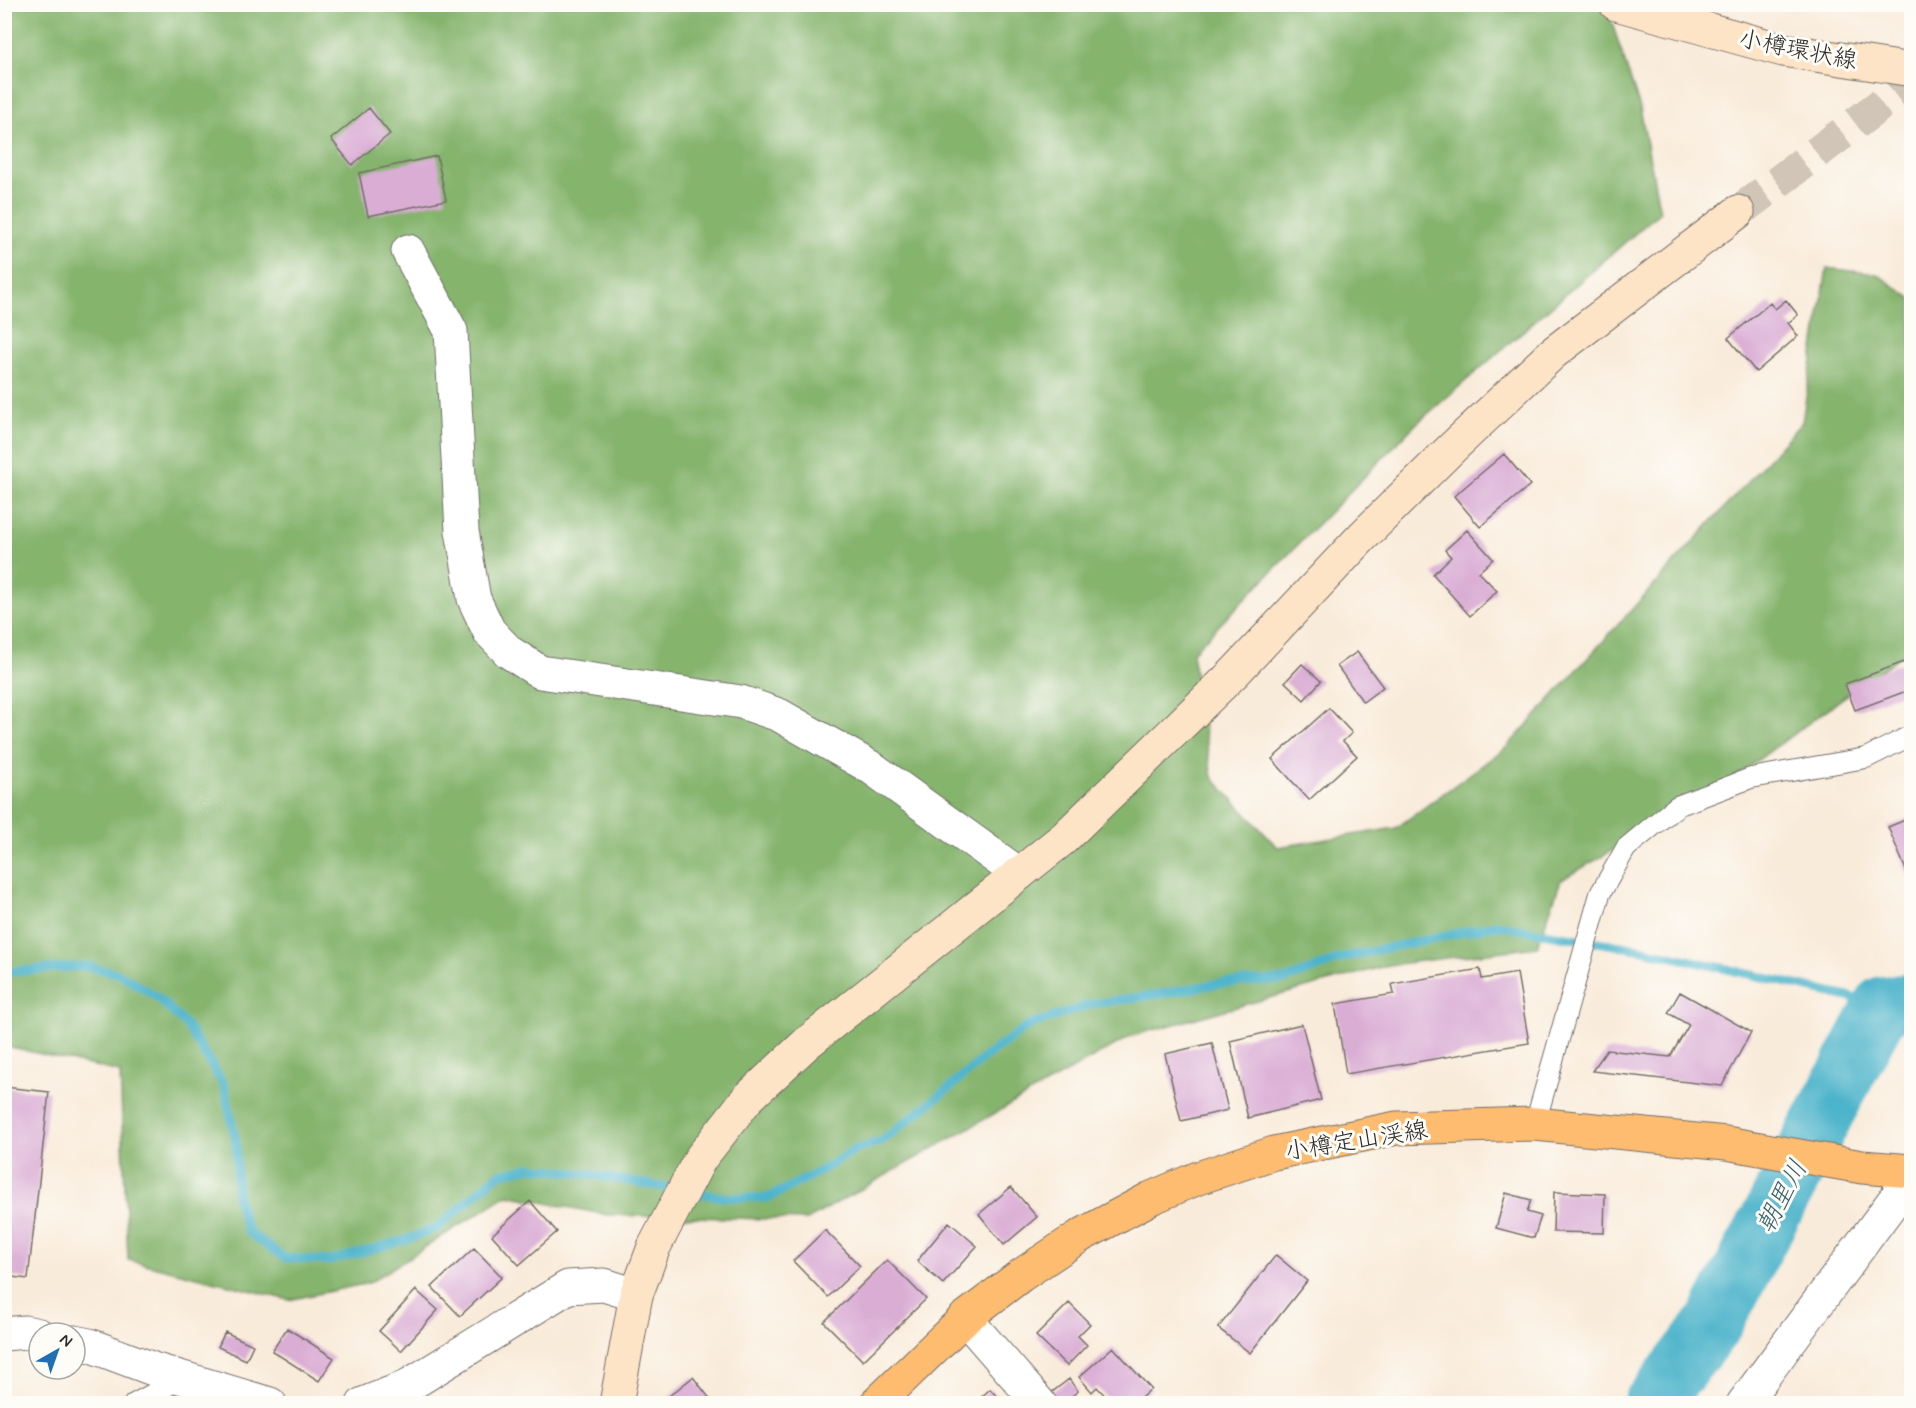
<svg xmlns="http://www.w3.org/2000/svg" width="1916" height="1408" font-family="Mynerve,'Klee One',sans-serif">
<style>
.forest{fill:#85b46d;stroke:#58704c;stroke-width:1.5}
.lines{fill:none;stroke-linecap:round;stroke-linejoin:round}
.stream{stroke:#4bb3ca;stroke-width:9}
.river{stroke:#4bb3ca;stroke-width:58}
.building{fill:#daadd5}
.secondary-tunnel{stroke:#d0c5b7;stroke-width:33;stroke-dasharray:33 16;stroke-linecap:butt}
.lane-casing{stroke:#736e68;stroke-width:22}
.street-casing{stroke:#736e68;stroke-width:35}
.secondary-casing{stroke:#736e68;stroke-width:35}
.primary-casing{stroke:#736e68;stroke-width:35}
.lane{stroke:#fff;stroke-width:20}
.street{stroke:#fff;stroke-width:33}
.secondary{stroke:#fee4c6;stroke-width:33}
.primary{stroke:#fdbc70;stroke-width:33}
.labels{text-anchor:middle;stroke-width:6;stroke-linejoin:round;paint-order:stroke}
.street-label{font-size:24px;fill:#2b2b2b;stroke:#fdfcf7}
.water-label{font-size:26px;font-style:italic;fill:#38616b;stroke:#fdfcf7}
</style>
<rect width="100%" height="100%" fill="#fdfcf7"/>
<filter id="ink" filterUnits="userSpaceOnUse"><feTurbulence type="fractalNoise" baseFrequency=".0167" numOctaves="2"/><feDisplacementMap in="SourceGraphic" scale="12" xChannelSelector="R" yChannelSelector="G"/><feConvolveMatrix kernelMatrix="1 2 1 2 8 2 1 2 1" color-interpolation-filters="sRGB"/></filter>
<filter id="wash" filterUnits="userSpaceOnUse"><feTurbulence type="fractalNoise" baseFrequency=".008" numOctaves="4" result="noise"/><feDisplacementMap in="SourceGraphic" scale="24" xChannelSelector="R" yChannelSelector="G"/><feGaussianBlur stdDeviation="1.35" result="paint"/><feColorMatrix in="noise" values="0 0 0 0 0 0 0 0 0 0 0 0 0 0 0 0 0 1.4 0 .05"/><feComposite in="paint" operator="in"/></filter>
<g filter="url(#wash)">
<rect width="100%" height="100%" fill="#f9ebda"/>
<path class="forest" d="M5,5H1606L1640,108L1660,212L1415,425L1192,653L1212,777L1277,847L1396,828L1507,747L1802,422L1827,268L1877,274L1911,298V648L1717,790L1561,880L1537,947L1389,965L1131,1036L807,1220L607,1215L507,1195L369,1283L289,1300L128,1260L120,1072L5,1046Z"/>
<g class="lines">
<path class="stream" d="M4,972L87,966L120,974L157,997L187,1026L224,1085L236,1142L237,1198L248,1232L285,1258L330,1261L408,1239L437,1228L499,1174L531,1167L593,1175L722,1197L768,1198L824,1169L854,1150L882,1141L949,1088L985,1057L1028,1026L1091,1004L1155,995L1221,983L1285,980L1345,957L1496,925L1644,950L1883,1005"/>
<path class="river" d="M1652,1404L1713,1325L1883,1005L1912,1002"/>
</g>
<g id="blocks">
<path class="building" d="M369,108L390,134L352,165L331,139Z
M437,156L446,200L368,216L359,173Z
M1786,300L1798,315L1788,323L1798,336L1756,372L1728,338L1770,303L1775,309Z
M1504,454L1530,485L1480,527L1454,496Z
M1467,530L1493,559L1479,572L1497,591L1470,616L1433,574L1451,557L1445,550Z
M1357,652L1383,687L1363,702L1337,666Z
M1912,659V689L1855,710L1845,684Z
M1302,664L1321,681L1304,700L1285,682Z
M1329,708L1352,733L1343,741L1357,756L1309,800L1272,759Z
M1912,817V882H1911L1888,827Z
M1480,969L1482,979L1517,973L1529,1043L1346,1074L1335,1004L1394,994L1392,984Z
M1680,992L1751,1032L1722,1086L1592,1071L1607,1050L1670,1057L1689,1025L1668,1013Z
M1302,1024L1321,1100L1248,1118L1230,1041Z
M1212,1043L1228,1110L1181,1121L1165,1054Z
M4,1087L49,1092L28,1279L4,1276Z
M1011,1187L1037,1217L1004,1245L979,1214Z
M1554,1192L1605,1194L1604,1233L1553,1232Z
M1506,1193L1531,1200L1527,1212L1541,1216L1534,1238L1496,1228Z
M530,1201L557,1232L519,1265L492,1235Z
M949,1222L977,1246L943,1284L917,1261Z
M825,1230L860,1266L828,1297L793,1261Z
M474,1248L502,1277L460,1316L432,1287Z
M1276,1255L1307,1281L1250,1353L1218,1328Z
M887,1260L926,1299L863,1361L824,1322Z
M416,1290L438,1310L401,1351L379,1331Z
M1069,1303L1090,1324L1078,1336L1087,1345L1067,1366L1036,1336Z
M287,1328L334,1358L319,1381L272,1351Z
M225,1332L253,1345L246,1360L218,1347Z
M1113,1347L1151,1389L1134,1404H1113L1097,1387L1092,1392L1079,1377Z
M693,1377L714,1404H659Z
M1069,1379L1078,1391L1062,1404H1059L1051,1393Z
M990,1389L1004,1404H974Z"/>
</g>
</g>
<g filter="url(#ink)">
<use href="#blocks" fill-opacity="0" stroke="#736e68" stroke-width="1.5"/>
<g class="lines">
<path class="secondary-tunnel" d="M1738,212L1912,81"/>
<g class="lane-casing">
<path id="lane" d="M1535,1124L1600,894L1626,848L1677,806L1751,778L1866,758L1912,735
M134,1404L182,1378"/>
</g>
<g class="street-casing">
<path id="street" d="M408,251L451,331L462,531L474,599L489,631L509,652L540,672L741,702L779,715L872,768L1019,874
M965,1318L1040,1404
M4,1334L25,1332L39,1335
M75,1342L89,1345L153,1369L270,1404
M363,1404L406,1387L568,1287L604,1285L636,1295
M1743,1404L1912,1176"/>
</g>
<g class="secondary-casing">
<path id="secondary" d="M1616,4L1783,50L1912,70
M616,1404L636,1295L654,1247L700,1159L747,1099L807,1043L1064,838L1235,672L1362,537L1452,448L1553,353L1738,212"/>
</g>
<g class="primary-casing">
<path id="primary" d="M876,1404L965,1318L1020,1276L1080,1236L1151,1198L1198,1178L1274,1153L1397,1128L1535,1124L1726,1143L1862,1167L1912,1171"/>
</g>
<use href="#lane" class="lane"/>
<use href="#street" class="street"/>
<use href="#secondary" class="secondary"/>
<use href="#primary" class="primary"/>
</g>
</g>
<g class="labels">
<g class="street-label">
<text transform="translate(1798 49) rotate(11)" y="8">小樽環状線</text>
<text transform="translate(1356 1140) rotate(-9)" y="8">小樽定山渓線</text>
</g>
<g class="water-label">
<text transform="translate(1781 1196) rotate(-62)" y="9">朝里川</text>
</g>
</g>
<rect width="1916" height="1408" fill="none" stroke="#fdfcf7" stroke-width="24"/>
<g transform="translate(57 1351) rotate(40)"><circle r="28" fill="#fdfcf7" stroke="#a9a8a5" stroke-width="1.5"/>
<path d="M0-4.5L10 22L0 15L-10 22Z" fill="#1f6fb2"/>
<text y="-9" font-size="16" font-weight="bold" text-anchor="middle" fill="#2b2b2b">N</text>
</g>
</svg>
